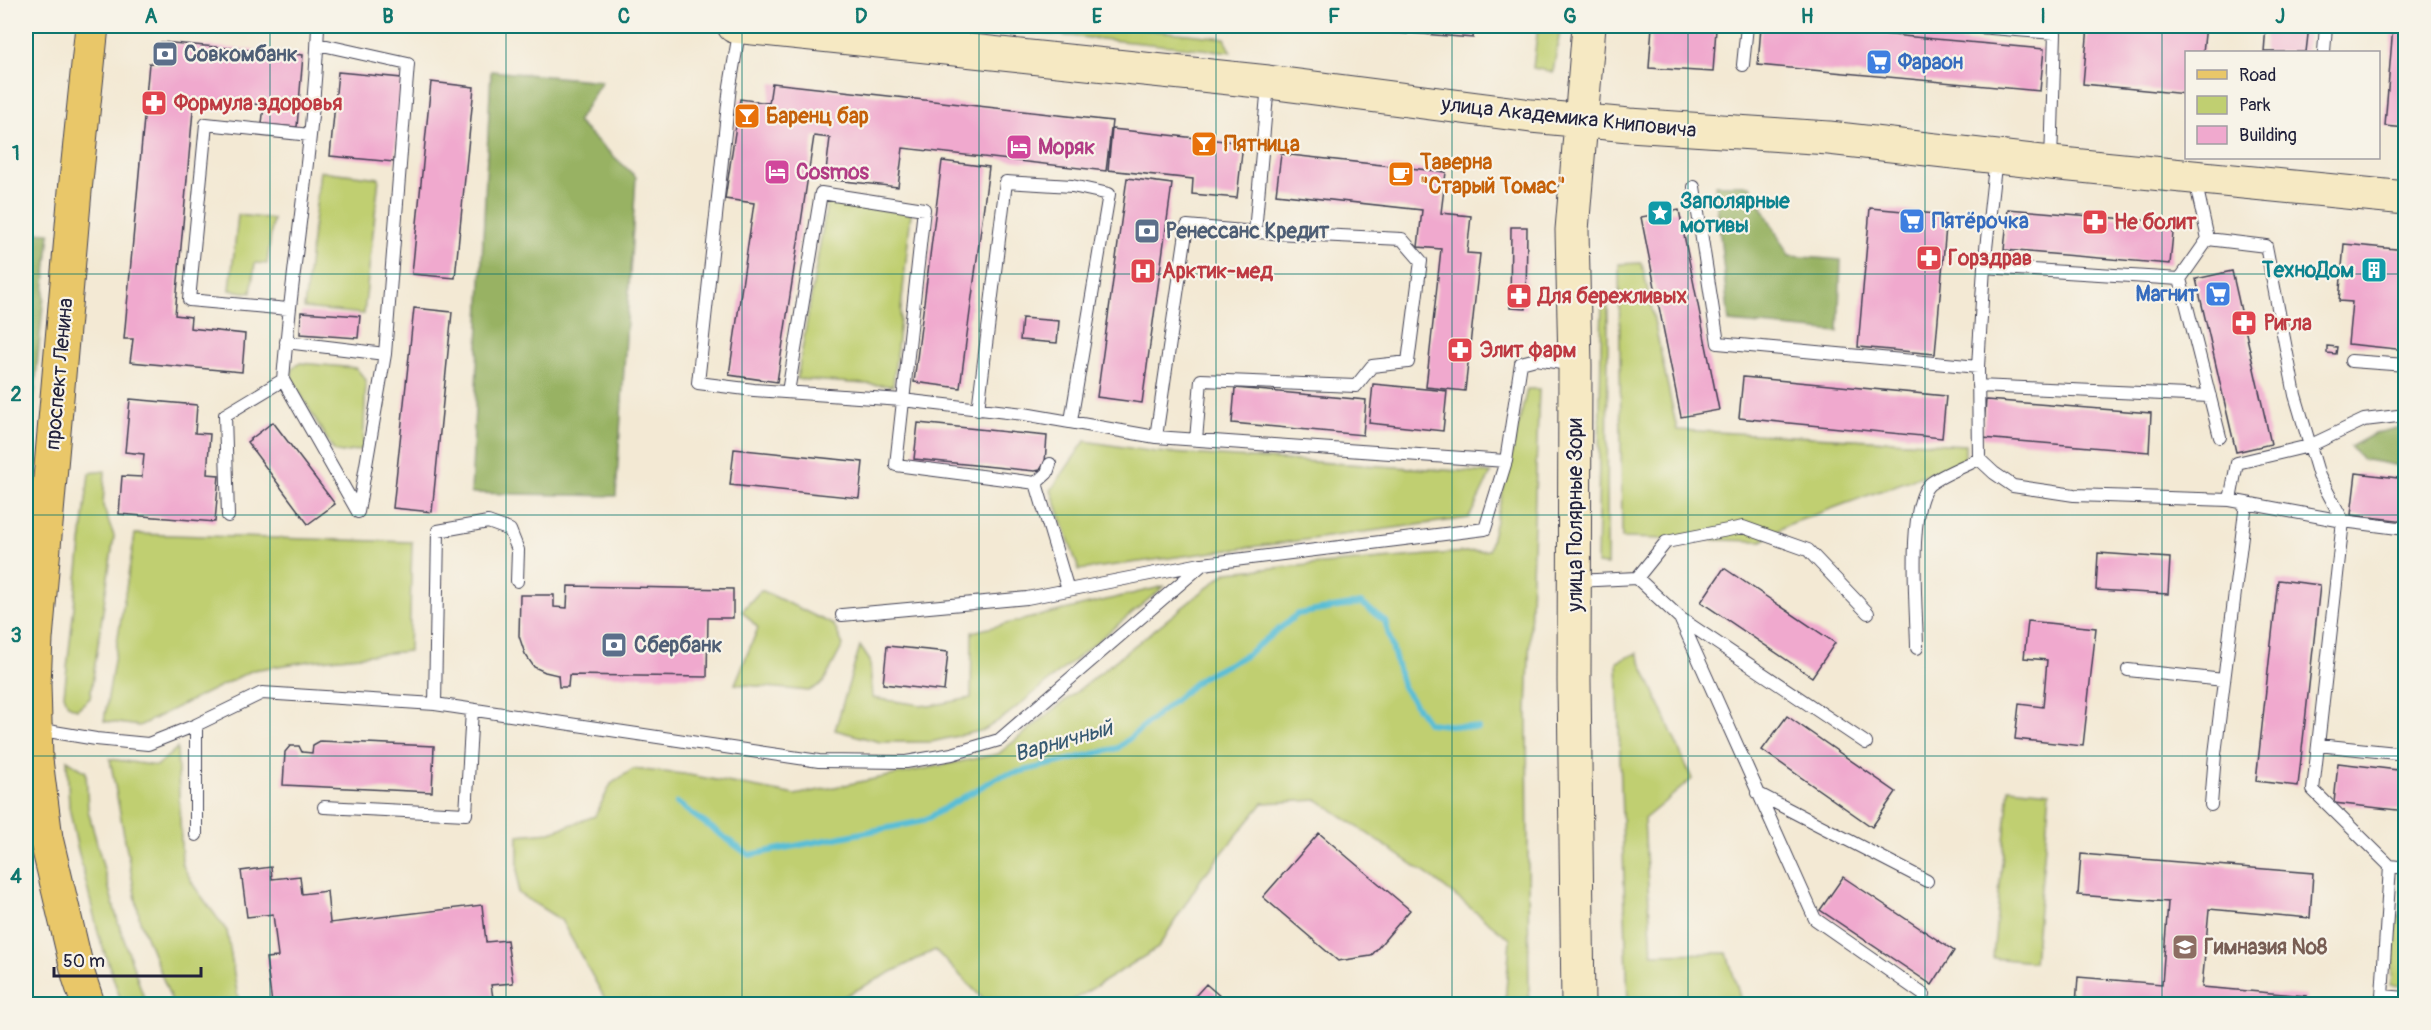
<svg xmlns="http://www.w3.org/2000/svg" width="2431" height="1030" font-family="Pangolin,sans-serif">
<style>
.green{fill:#c0cf71;stroke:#717856;stroke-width:1.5}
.forest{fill:#98b263;stroke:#5d6a4f;stroke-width:1.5}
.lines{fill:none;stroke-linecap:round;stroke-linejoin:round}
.stream{stroke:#58bed6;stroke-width:6}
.building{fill:#f0a9ce}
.lane-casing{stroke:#414052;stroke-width:14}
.secondary-casing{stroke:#414052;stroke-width:35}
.primary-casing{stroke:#414052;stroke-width:35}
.lane{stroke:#fff;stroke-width:12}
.secondary{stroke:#f6e9c3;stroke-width:33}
.primary{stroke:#e9c769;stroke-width:33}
.grid{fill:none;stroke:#0f766e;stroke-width:1.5;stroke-opacity:0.55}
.labels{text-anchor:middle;stroke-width:4.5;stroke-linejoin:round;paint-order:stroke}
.service-label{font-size:21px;font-weight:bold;fill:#4e5e75;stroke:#f7f3e8;text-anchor:start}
.shop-label{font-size:21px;font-weight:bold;fill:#366cbe;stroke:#f7f3e8;text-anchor:start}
.health-label{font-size:21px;font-weight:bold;fill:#be3a42;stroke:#f7f3e8;text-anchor:start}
.food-label{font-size:21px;font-weight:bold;fill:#c56008;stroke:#f7f3e8;text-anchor:start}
.street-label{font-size:21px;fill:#22223b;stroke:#f7f3e8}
.hotel-label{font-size:21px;font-weight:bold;fill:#b23c85;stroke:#f7f3e8;text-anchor:start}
.culture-label{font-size:21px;font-weight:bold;fill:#0d838f;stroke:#f7f3e8;text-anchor:start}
.education-label{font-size:21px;font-weight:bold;fill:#785e54;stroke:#f7f3e8;text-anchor:start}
.water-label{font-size:22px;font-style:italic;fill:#355971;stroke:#f7f3e8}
.neatline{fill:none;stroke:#0f766e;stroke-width:2}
.grid-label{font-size:20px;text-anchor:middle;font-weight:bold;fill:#0f766e}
</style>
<rect width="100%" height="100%" fill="#f7f3e8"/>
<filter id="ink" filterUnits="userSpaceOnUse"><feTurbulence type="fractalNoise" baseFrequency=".0167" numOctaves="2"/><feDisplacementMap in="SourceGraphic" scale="12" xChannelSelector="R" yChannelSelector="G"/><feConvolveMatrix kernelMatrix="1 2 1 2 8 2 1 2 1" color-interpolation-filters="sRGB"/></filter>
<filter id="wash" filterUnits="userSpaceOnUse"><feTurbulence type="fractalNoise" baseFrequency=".008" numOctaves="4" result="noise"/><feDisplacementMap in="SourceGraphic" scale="24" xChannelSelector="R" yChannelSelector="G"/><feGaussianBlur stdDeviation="1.35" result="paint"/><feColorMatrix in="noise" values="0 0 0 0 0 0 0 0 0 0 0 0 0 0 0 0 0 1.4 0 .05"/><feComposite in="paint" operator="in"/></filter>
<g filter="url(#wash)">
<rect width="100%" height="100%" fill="#f3e9d4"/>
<path class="green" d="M968,26H1112L1225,38L1231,52Z
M1538,26H1561L1553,72L1533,68Z
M320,171L379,178L364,314L304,308Z
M827,203L911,213L893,386L797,379Z
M238,215L273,219L267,264L255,263L251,293L230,290Z
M1642,263L1677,430L1965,445V460L1787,525L1762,541L1622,538L1619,264Z
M1608,295L1607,565L1597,564L1602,296Z
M300,363L356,368L366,380L363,449L342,453L334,451L291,378L293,368Z
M1527,389H1539L1527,711L1529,1004H1505L1510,939L1431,877L1318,800L1263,803L1201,879L1158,948L1067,1004H988L935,950L829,1004H608L561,920L518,893V835L551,832L595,816L611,784L633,769L684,774L795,795L998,754L1227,572L1489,550Z
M1085,441L1155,452L1491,473L1469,518L1079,570L1051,490Z
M105,471L103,506L114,536L90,698L77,709L68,705L64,695L89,473Z
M135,534L412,542L409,651L310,661L253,670L139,726L104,721Z
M1165,586L1007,715L984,730L931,742H880L835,730L860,646L870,661L872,698L929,706L971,698L972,632Z
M761,590L834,625L843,645L823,683L809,691L735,684L758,628L742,611Z
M1637,653L1692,779L1644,819L1652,954L1727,953L1742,1004H1628L1617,662Z
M177,748L182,864L194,886L227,931L239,1004H173L140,921L110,759L157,766Z
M67,760L86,772L88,810L118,922L146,1004H122L99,936L77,846L69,807Z
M2009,788L2050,792L2034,962L1993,958Z
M2396,915L2405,916V986L2391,985Z"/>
<path class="forest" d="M491,71L602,81L577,122L636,177L616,496L471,493Z
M1715,185H1750L1789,256L1841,260L1838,332L1729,322Z
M32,232L50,233L26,481V299Z
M2405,426V467L2362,459L2350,447L2376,433Z"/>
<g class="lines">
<path class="stream" d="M677,803L749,855L923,821L998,777L1118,748L1202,677L1245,656L1298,614L1361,603L1385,621L1403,687L1428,723L1478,728"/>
</g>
<g id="blocks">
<path class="building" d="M1329,26H1407V34Z
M1411,26H1474L1473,38L1410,33Z
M1652,26H1692L1716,29L1713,72L1649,68Z
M1761,26H1794L2044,49L2040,91L1758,65Z
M2088,26H2206L2203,52H2186V94L2083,84Z
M2266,26H2309L2306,52H2264Z
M2393,26H2406V128L2385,126Z
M161,42L303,55L297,127L262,124L264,105L194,99L175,315L191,317L190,328L245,334L242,372L130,362L133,339H124L149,63L159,64Z
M338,72L402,78L394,162L330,156Z
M431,82L474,87L455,278L412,274Z
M772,83L1112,121L1106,171L903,148L898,187L825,179L830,138L814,136L777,382L729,375L754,203L725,199L740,99L769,103Z
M1112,129L1243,143L1237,198L1192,194L1193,179L1108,170Z
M1281,154L1446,172L1441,213L1471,216L1467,253L1480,254L1465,391L1426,387L1441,249L1418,247L1422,210L1276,194Z
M942,161L989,167L960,388L914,382Z
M1127,178L1172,184L1142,403L1097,397Z
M1870,208L1947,215L1935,354L1858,347Z
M2008,209L2174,223L2170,264L2004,250Z
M1679,210L1719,410L1681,417L1641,217Z
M1511,227H1527L1526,309L1510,308Z
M2344,244L2406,250V350L2348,344L2352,302L2339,301Z
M2232,271L2271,444L2236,452L2196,279Z
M414,308L452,312L432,512L393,508Z
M301,312L360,316L358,338L300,334Z
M1022,318L1059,321L1057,343L1020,340Z
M2327,346L2337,347L2336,354L2327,353Z
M1743,377L1946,396L1942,438L1739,418Z
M1373,384L1447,391L1443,431L1369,423Z
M1235,388L1366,400L1363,435L1232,423Z
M130,399L197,405L195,433L210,434L207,474L219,475L215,522L119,514L122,476L142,477L144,454L125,452Z
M1986,400L2151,413L2149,452L1983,438Z
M273,422L335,504L308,524L247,442Z
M918,423L1047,436L1045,462L1040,470L1035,471L914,459Z
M734,449L863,462L859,498L730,485Z
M2356,473L2406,479V521L2351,515Z
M2098,553L2170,558L2168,594L2096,590Z
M1724,568L1835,643L1812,677L1701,602Z
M2278,580L2320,585L2298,786L2256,781Z
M568,586L733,589V618H708L707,677L569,675L568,687H559L558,675L545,672L534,667L525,654L519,636L520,595H554V607L567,608Z
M2028,621L2096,628L2083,746L2015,739L2019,704L2043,707L2047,660L2024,658Z
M887,646L948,652L944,691L883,684Z
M1787,716L1896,792L1872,827L1762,750Z
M320,741L434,746L432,792L283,785L285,752L290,746H299L302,752L312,753L313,745Z
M2338,763L2406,771V811L2334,803Z
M1319,833L1410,910L1371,956L1338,961L1263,897Z
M2081,854L2313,873L2310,918L2209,909L2202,987L2306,996L2305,1004H2076L2078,977L2162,984L2168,902L2078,895Z
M271,867L272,879L300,876L302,894L327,891L330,923L482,905L486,942L507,940L513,983L491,985L494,1004H272L266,958L278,957L273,914L247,917L241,871Z
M1843,877L1954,951L1932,985L1820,910Z
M1206,984L1229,1004H1188Z"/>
</g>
</g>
<g filter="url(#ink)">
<use href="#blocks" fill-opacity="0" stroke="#414052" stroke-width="1.5"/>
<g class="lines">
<g class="lane-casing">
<path id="lane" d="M1966,26L2055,33L2051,162
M740,27L730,86L698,383L754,390L902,400L1024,414L1156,437L1506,461L1521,363L1536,359L1574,365
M2324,52L2326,26
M1743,65L1747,26
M1996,157L1984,267L1978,367L1979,459L1994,473L2013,486L2074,495L2230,500L2237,463L2309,446L2364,420L2406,415
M2195,180L2208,239L2180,279L2220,437
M1694,187L1718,343L1978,367
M1255,232L1268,84
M2208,239L2266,246L2295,395L2319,476L2343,521L2406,529
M1984,267L2180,279
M288,309L189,300L206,124L310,135
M286,342L385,354
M2351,361L2406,365
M283,380L358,512L385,354L408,64L318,44
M1978,386L2210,396
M788,392L821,193L924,209L896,465L1036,483L1068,590
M978,410L1006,182L1072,186L1109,194L1071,421
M1156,437L1187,226L1255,232L1402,239L1421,261L1408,362L1372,366L1356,386L1201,380L1196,440
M1036,483L1047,473L1050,464
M2230,500L2343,521L2313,790L2390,866L2406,868
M228,516L225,415L283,380C292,262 314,144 318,26
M1637,578L1666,542L1743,527L1808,550L1868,613
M1576,581L1637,578L1680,618L1866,743
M842,615L1027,598L1201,564
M1680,618L1815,919L1924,995
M1917,648C1917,615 1906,505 1930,484C1941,475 1965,466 1979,459
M2128,670L2224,680
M435,704L438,531L488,522L510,530L518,550L517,581
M36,729L96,739L148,744L196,725L262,693L435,704L819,761L906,762L952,754L999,740L1203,564L1485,529L1506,461
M2318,745L2406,754
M1757,793L1927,881
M2211,805L2215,754L2246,503
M324,807L466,814L472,710
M196,835V725
M2390,866L2382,996L2406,998"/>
</g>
<g class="secondary-casing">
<path id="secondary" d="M734,26L1268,82L1531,116L1629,125L1829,138L2051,163L2406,198
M1578,1004L1574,681L1575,365L1572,230L1589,26"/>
</g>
<g class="primary-casing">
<path id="primary" d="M88,1004L79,977L46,838L36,760L34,684L36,639L75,191L92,26"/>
</g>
<use href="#lane" class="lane"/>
<use href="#secondary" class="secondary"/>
<use href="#primary" class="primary"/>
</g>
</g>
<path class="grid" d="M270,26V1004M506,26V1004M742,26V1004M979,26V1004M1216,26V1004M1452,26V1004M1688,26V1004M1925,26V1004M2162,26V1004M26,274H2406M26,515H2406M26,756H2406"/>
<defs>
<g id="bank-square" transform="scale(1.35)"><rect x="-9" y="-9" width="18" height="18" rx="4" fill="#5c6f8a" stroke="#f7f3e8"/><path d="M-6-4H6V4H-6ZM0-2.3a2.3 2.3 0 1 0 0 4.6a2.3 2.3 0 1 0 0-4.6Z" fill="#fff"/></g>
<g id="supermarket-square" transform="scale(1.35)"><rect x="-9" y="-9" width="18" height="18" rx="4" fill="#3f7fe0" stroke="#f7f3e8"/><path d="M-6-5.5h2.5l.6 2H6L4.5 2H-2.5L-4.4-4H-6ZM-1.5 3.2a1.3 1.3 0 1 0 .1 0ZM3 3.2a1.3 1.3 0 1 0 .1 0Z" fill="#fff"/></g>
<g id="pharmacy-square" transform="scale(1.35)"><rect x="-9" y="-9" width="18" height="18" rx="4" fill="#e0444e" stroke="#f7f3e8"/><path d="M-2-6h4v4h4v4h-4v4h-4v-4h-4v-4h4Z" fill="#fff"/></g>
<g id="bar-square" transform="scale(1.35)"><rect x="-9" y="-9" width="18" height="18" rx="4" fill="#e8710a" stroke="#f7f3e8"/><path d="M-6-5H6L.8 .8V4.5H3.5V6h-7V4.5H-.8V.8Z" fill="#fff"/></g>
<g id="hotel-square" transform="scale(1.35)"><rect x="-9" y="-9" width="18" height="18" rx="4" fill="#d1479c" stroke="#f7f3e8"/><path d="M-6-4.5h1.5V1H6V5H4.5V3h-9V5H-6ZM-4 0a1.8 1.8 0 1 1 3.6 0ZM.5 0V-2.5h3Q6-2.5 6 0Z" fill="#fff"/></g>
<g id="cafe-square" transform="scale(1.35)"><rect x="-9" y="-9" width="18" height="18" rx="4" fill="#e8710a" stroke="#f7f3e8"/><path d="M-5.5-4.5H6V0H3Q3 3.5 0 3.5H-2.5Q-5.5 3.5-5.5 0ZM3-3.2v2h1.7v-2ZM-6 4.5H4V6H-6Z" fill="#fff"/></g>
<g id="sight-square" transform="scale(1.35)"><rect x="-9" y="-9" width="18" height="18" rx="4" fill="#0f9aa8" stroke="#f7f3e8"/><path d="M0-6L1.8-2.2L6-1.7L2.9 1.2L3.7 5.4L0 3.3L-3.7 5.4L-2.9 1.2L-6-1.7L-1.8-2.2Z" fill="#fff"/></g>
<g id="building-square" transform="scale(1.35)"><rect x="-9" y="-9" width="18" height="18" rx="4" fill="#0f9aa8" stroke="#f7f3e8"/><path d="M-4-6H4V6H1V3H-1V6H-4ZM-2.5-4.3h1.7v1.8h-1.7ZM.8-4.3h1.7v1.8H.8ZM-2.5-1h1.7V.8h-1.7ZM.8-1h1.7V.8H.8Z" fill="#fff"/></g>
<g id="hospital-square" transform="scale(1.35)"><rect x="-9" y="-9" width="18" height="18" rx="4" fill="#e0444e" stroke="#f7f3e8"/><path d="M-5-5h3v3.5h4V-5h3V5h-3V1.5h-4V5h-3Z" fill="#fff"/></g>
<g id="school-square" transform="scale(1.35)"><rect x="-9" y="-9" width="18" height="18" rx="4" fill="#8d6e63" stroke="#f7f3e8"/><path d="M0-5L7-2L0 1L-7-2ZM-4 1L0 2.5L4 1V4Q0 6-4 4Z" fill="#fff"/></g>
</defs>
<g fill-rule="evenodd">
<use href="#bank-square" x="165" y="54"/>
<use href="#supermarket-square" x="1879" y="62"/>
<use href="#pharmacy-square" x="154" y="103"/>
<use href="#bar-square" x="747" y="116"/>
<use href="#bar-square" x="1204" y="144"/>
<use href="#hotel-square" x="1019" y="147"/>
<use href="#hotel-square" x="777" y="172"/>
<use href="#cafe-square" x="1401" y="174"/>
<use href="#sight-square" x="1660" y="213"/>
<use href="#supermarket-square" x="1912" y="221"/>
<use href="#pharmacy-square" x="2095" y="222"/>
<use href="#bank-square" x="1147" y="231"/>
<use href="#pharmacy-square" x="1929" y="258"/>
<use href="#building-square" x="2374" y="270"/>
<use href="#hospital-square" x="1143" y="271"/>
<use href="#supermarket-square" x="2218" y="294"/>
<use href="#pharmacy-square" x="1519" y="296"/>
<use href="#pharmacy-square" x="2244" y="323"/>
<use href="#pharmacy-square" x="1460" y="350"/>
<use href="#bank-square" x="614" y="645"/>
<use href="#school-square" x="2185" y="947"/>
</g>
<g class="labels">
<g class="service-label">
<text x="184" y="61">Совкомбанк</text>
<text x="1166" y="238">Ренессанс Кредит</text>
<text x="634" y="652">Сбербанк</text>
</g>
<g class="shop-label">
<text x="1898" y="69">Фараон</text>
<text x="1932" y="228">Пятёрочка</text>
<text x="2198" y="301" text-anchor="end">Магнит</text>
</g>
<g class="health-label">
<text x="174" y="110">Формула здоровья</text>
<text x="2114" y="229">Не болит</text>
<text x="1948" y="265">Горздрав</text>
<text x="1162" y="278">Арктик-мед</text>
<text x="1538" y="303">Для бережливых</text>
<text x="2264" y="330">Ригла</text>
<text x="1480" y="357">Элит фарм</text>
</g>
<g class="food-label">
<text x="766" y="123">Баренц бар</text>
<text x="1224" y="151">Пятница</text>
<text x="1420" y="169">Таверна<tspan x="1420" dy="24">"Старый Томас"</tspan></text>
</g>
<g class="street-label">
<text transform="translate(1569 117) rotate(6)" y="7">улица Академика Книповича</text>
<text transform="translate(59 374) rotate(-85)" y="7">проспект Ленина</text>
<text transform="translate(1575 515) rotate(-90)" y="7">улица Полярные Зори</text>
</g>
<g class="hotel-label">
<text x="1038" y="154">Моряк</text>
<text x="796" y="179">Cosmos</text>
</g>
<g class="culture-label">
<text x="1680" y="208">Заполярные<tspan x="1680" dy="24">мотивы</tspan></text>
<text x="2354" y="277" text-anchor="end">ТехноДом</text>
</g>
<g class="education-label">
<text x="2204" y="954">Гимназия №8</text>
</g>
<g class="water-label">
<text transform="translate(1063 740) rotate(-16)" y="8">Варничный</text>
</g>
</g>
<rect width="2431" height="1030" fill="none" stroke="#f7f3e8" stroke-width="66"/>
<rect x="2185" y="51" width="195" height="108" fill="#f7f3e8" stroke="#a29fa3" stroke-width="1.5"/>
<rect x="2197" y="70" width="30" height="9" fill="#e9c769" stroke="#a29fa3" stroke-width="1.5"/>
<text x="2239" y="81" font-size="18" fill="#22223b">Road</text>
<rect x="2197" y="96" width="30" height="18" fill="#c0cf71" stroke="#a29fa3" stroke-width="1.5"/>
<text x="2239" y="111" font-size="18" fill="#22223b">Park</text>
<rect x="2197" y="126" width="30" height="18" fill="#f0a9ce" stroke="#a29fa3" stroke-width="1.5"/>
<text x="2239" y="141" font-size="18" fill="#22223b">Building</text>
<path d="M54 967v9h147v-9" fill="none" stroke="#22223b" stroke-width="3"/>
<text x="63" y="967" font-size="18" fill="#22223b" stroke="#f7f3e8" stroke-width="4.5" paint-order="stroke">50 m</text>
<rect x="33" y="33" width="2365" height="964" class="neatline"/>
<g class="grid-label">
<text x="151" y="23">A</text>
<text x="388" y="23">B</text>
<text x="624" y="23">C</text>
<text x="861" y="23">D</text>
<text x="1097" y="23">E</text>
<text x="1334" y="23">F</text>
<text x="1570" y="23">G</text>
<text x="1807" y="23">H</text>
<text x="2043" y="23">I</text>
<text x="2280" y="23">J</text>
<text x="16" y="160">1</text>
<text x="16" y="401">2</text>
<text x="16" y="642">3</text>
<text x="16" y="883">4</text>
</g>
</svg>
